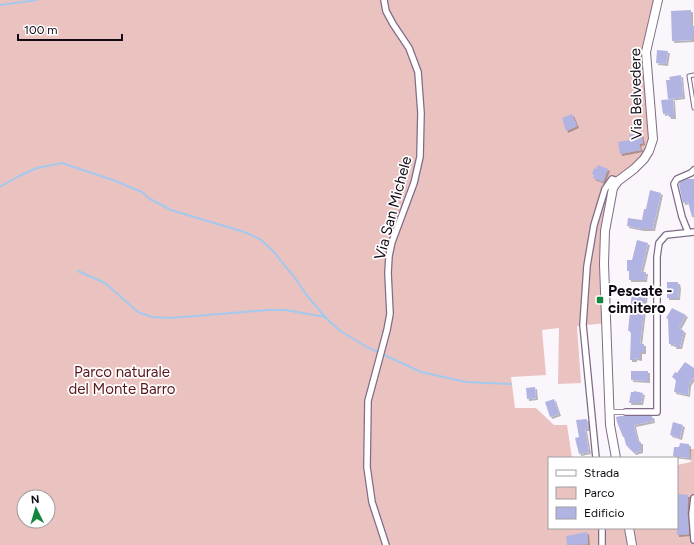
<svg xmlns="http://www.w3.org/2000/svg" width="694" height="545" font-family="Figtree,sans-serif">
<style>
.green{fill:#eac2c0;fill-rule:evenodd}
.lines{fill:none;stroke-linecap:round;stroke-linejoin:round}
.stream{stroke:#a4c9ee;stroke-width:2}
.building{fill:#b1b4e2;filter:url(#shadow)}
.service-casing{stroke:#806c89;stroke-width:5}
.pedestrian-casing{stroke:#806c89;stroke-width:6}
.minor-casing{stroke:#806c89;stroke-width:8}
.secondary-casing{stroke:#806c89;stroke-width:10}
.service{stroke:#fff;stroke-width:3}
.pedestrian{stroke:#fff;stroke-width:4.5}
.minor{stroke:#fff;stroke-width:5.5}
.secondary{stroke:#fff;stroke-width:8}
.poi-dot{fill:#14873f;stroke:#fff;stroke-width:1.5}
.labels{text-anchor:middle;stroke-width:3.5;stroke-linejoin:round;paint-order:stroke}
.street-label{font-size:15px;fill:#110a14;stroke:#fff}
.poi-label{font-size:15px;font-weight:bold;fill:#110a14;stroke:#fff;text-anchor:start}
.park-label{font-size:15px;fill:#59171b;stroke:#fff}
</style>
<defs>
<filter id="shadow"><feDropShadow dx="2" dy="2" stdDeviation="0" flood-color="#0004"/></filter>
</defs>
<rect width="100%" height="100%" fill="#faf6fc"/>
<path class="green" d="M0,0H655L653,9L651,58L652,150L620,184L614,195L608,218L607,323L577,326L581,383L558,384L559,328L542,330L546,375L511,377L515,408H536L554,425H567L572,458H549V528H677V465L691,462L690,449H694V545H0ZM24,497H48V521H24Z"/>
<g class="lines">
<path class="stream" d="M0,5L37,0
M0,187L19,176L37,168L62,163L113,180L142,192L150,199L171,210L244,232L260,239L273,251L295,278L305,293L326,318L339,330L367,347L421,372L466,382L511,384
M78,271L105,283L138,312L152,317L170,318L269,310H285L326,317"/>
</g>
<path class="building" d="M691,10V26H694V34H692V40L672,41L671,11Z
M657,50L668,51L666,64L656,63Z
M681,75L683,97L668,99L666,80H670L669,77Z
M673,99L674,117H669L668,113L663,114L661,100Z
M572,114L577,126L566,131L562,118Z
M641,133L643,143L639,144L641,150L620,154L618,142L630,140L629,135Z
M598,165L608,169L603,182L593,178L594,175L592,174L594,168L596,169Z
M687,179H694V217H692L688,202L683,203L679,185L680,182Z
M650,190L661,193L653,229H642L627,226L628,218L642,220L644,209H646Z
M637,240L648,243L641,272H646L645,280H629V271H627V260H632Z
M667,282H678L679,287L678,298H667Z
M632,291L646,292L640,344H644V352H640V359L635,358V360H630L631,331H628Z
M672,308L686,315L679,328L684,331L680,347H674L675,344H669L668,319L666,318Z
M685,362L694,368V377L689,384L688,395L674,392L676,380L672,377L675,372L677,373Z
M631,371H648V381L631,380Z
M535,387L536,398L527,399L526,388Z
M634,391L643,393L641,403H629L631,392H634Z
M554,399L559,414L550,417L545,402Z
M620,416H652L653,421L634,425L638,442H641V451L634,453L626,445L624,437H623L617,422L616,417Z
M587,419L588,429H585L589,452L579,454L575,438L579,437L576,420Z
M673,422L683,425L680,438L670,435Z
M680,443L689,444V458L673,456L674,447H679Z
M677,494L688,495L687,515H688L689,534L677,535Z
M587,532L588,544L567,545L566,536Z"/>
<g class="lines">
<g class="service-casing">
<path id="service" d="M694,75L689,76L694,108"/>
</g>
<g class="pedestrian-casing">
<path id="pedestrian" d="M610,412H626"/>
</g>
<g class="minor-casing">
<path id="minor" d="M384,0L386,11L393,24L409,48L418,72L421,113L420,157L414,183L392,242L389,256L388,273L390,314L387,330L368,401L367,467L372,502L386,545
M688,232L682,217L674,184L677,179L691,173L694,170
M626,412H657V257L659,243L666,235L694,232
M596,458L583,325L587,266L594,225L605,189L612,179L618,181
M694,498L692,514L694,540
M602,545V528"/>
</g>
<g class="secondary-casing">
<path id="secondary" d="M616,458L610,425L604,264L605,231L613,188L618,181L634,169L644,159L649,151L653,139L646,52L658,0
M629,528L632,545"/>
</g>
<use href="#service" class="service"/>
<use href="#pedestrian" class="pedestrian"/>
<use href="#minor" class="minor"/>
<use href="#secondary" class="secondary"/>
</g>
<rect class="poi-dot" x="596" y="296" width="8" height="8" rx="2"/>
<g class="labels">
<g class="street-label">
<text transform="translate(636 94) rotate(-91)" y="5">Via Belvedere</text>
<text transform="translate(393 208) rotate(-75)" y="5">Via San Michele</text>
</g>
<g class="poi-label">
<text x="608" y="296">Pescate -<tspan x="608" dy="17">cimitero</tspan></text>
</g>
<g class="park-label">
<text x="122" y="377">Parco naturale<tspan x="122" dy="17">del Monte Barro</tspan></text>
</g>
</g>
<rect x="548" y="457" width="130" height="72" fill="#ffffff" stroke="#a09da1"/>
<rect x="556" y="470" width="20" height="6" fill="#ffffff" stroke="#a09da1"/>
<text x="584" y="477" font-size="12" fill="#110a14">Strada</text>
<rect x="556" y="487" width="20" height="12" fill="#eac2c0" stroke="#a09da1"/>
<text x="584" y="497" font-size="12" fill="#110a14">Parco</text>
<rect x="556" y="507" width="20" height="12" fill="#b1b4e2" stroke="#a09da1"/>
<text x="584" y="517" font-size="12" fill="#110a14">Edificio</text>
<g transform="translate(36 509) rotate(355)"><circle r="19" fill="#ffffff" stroke="#a09da1"/>
<path d="M0-3L7 15L0 10L-7 15Z" fill="#14873f"/>
<text y="-6" font-size="11" font-weight="bold" text-anchor="middle" fill="#110a14">N</text>
</g>
<path d="M18 34v6h104v-6" fill="none" stroke="#110a14" stroke-width="2"/>
<text x="24" y="34" font-size="12" fill="#110a14" stroke="#ffffff" stroke-width="3" paint-order="stroke">100 m</text>
</svg>
